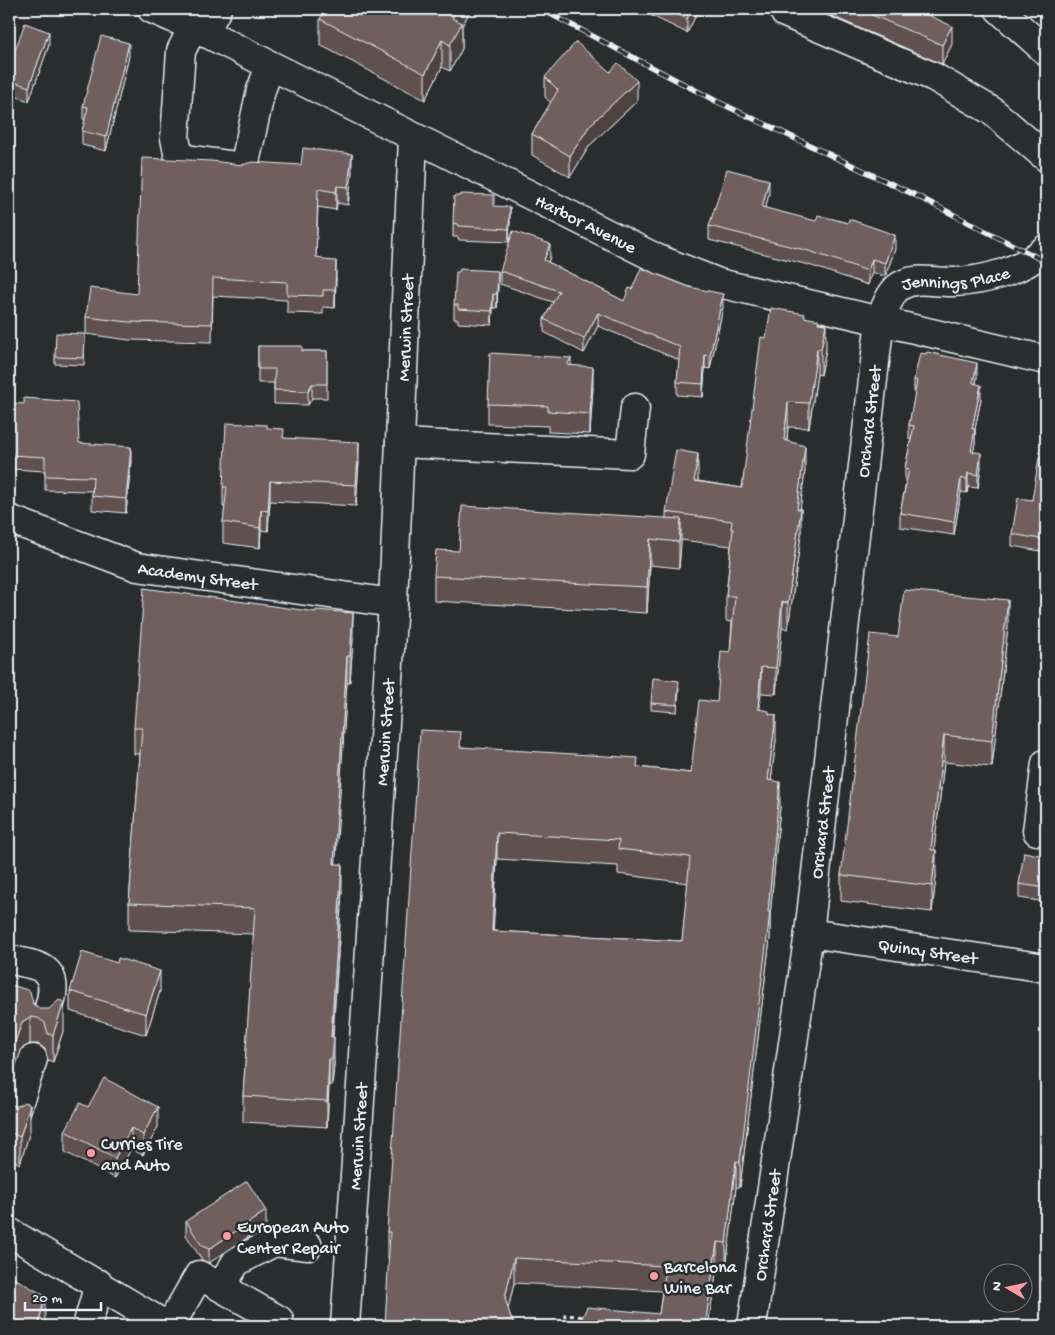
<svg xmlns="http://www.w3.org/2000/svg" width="1055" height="1335" font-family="'Gochi Hand',sans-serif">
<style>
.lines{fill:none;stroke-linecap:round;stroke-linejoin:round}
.minor-casing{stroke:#e8f1f8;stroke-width:31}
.major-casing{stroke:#e8f1f8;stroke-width:31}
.path{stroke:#e8f1f8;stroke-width:3;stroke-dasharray:4 4;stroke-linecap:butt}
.minor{stroke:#2a2d2e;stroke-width:28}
.major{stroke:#2a2d2e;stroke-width:28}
.rail-casing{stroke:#e8f1f8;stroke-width:5.5}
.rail{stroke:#2a2d2e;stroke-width:4;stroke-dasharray:11;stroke-linecap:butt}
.wall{fill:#60514f;stroke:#e8f1f8;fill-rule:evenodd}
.shaded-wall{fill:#4e4240;stroke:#e8f1f8}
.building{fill:#705e5c;stroke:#e8f1f8;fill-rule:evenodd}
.poi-dot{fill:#ff9aa2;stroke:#2a2d2e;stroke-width:2}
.labels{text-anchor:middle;stroke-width:5;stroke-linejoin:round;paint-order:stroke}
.street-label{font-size:18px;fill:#e8f1f8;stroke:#2a2d2e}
.poi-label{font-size:18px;fill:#e8f1f8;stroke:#2a2d2e;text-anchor:start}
</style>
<rect width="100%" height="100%" fill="#2a2d2e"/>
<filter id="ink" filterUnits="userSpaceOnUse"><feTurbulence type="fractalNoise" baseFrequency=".02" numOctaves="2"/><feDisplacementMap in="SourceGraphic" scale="10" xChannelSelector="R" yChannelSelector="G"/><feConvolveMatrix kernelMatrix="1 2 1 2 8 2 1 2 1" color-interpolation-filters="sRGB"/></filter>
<g filter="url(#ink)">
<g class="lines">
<g class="minor-casing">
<g id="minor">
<path d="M999,9L1046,51"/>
<path d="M785,13L934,77L992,111L1046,157"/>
<path d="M193,27L181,51L175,138L179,158L244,167L261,90L270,66"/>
<path d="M204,33L217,9"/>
<path d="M400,443L630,454L635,408"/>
<path id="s1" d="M9,519L137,567L393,603"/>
<path d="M1037,831L1046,763"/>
<path id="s2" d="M809,933L1046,968"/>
<path d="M9,959C18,962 34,963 43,969C60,980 50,1005 45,1020"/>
<path d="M14,1117L33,1059"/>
<path d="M221,1287L236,1262L274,1242L308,1246"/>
<path d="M87,1326L99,1284"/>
<path d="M170,1326L199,1275L279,1320L276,1326"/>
<path id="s3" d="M345,1326L393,603L413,138"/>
<path id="s4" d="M752,1326L809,933L880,319C885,310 890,292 900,286C915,276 935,283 953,282C985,281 1021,271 1046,249"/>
</g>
</g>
<g class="major-casing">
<g id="major">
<path id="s5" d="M152,9L198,29L658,259L719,283L1046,360"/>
<path d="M9,1232L167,1326"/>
</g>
</g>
<path class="path" d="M564,1326L565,1315L587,1317"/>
<use href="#minor" class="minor"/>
<use href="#major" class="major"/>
<g class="rail-casing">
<path id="rail" d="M541,9L716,101L917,196L1046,262"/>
</g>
<use href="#rail" class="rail"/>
</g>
<path class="wall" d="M470,9V11L462,26V49L450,71L442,67L425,100L320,45V19Z
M638,9H699L687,33Z
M817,9H915L952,44L942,64L834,17Z
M49,45L29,101L9,94V67Z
M129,56L106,151L82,145V131L85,120L83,119V106Z
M545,77L637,101L590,145L570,177L532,155V134L551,103L545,97Z
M242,165L352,172L348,205L337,203L336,210L318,207L316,257L323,260L336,278L335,308L323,307V314L287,313V300L213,296L212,342L129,340L86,334V317L137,294Z
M769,194L765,208L895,249L885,277L872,272L868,285L809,265L709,240V226Z
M494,206L510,221L509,242L459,240L458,237H453V223Z
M550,257L548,262L624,301L632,289L723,307L710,369L705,368L703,397L677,395V382L679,360L598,326L584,353L544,332V319L553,302L500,284V271Z
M498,285L497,308H493L492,325L458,323V319H454V305Z
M805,317L819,323L826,349L821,375L817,374L809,428L788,427L787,441L805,471L800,509L801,535L788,629L782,628L776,694L761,693L759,710L769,714L776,740L771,780L780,807L770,916V938L740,1187H736L726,1268L717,1267L708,1326H575L659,1314L662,1291L514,1283L508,1309L387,1258V1232L461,747L691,773L717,702L730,652L732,622L726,621V596L731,546L681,540L679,568L650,565L647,613L434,601V576L459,551L666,518V512L698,479V481L742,488L766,338ZM497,859L618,866V874L688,883L682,941L493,931Z
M85,334L84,365L55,364V357Z
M258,346L302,351H327V398H312L308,405L274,404V383H258Z
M571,365L593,387L590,434L548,432V426L488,424V404Z
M977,377L976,384L981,399L975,429V443L973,452L981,467L978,488L968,487L967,493L961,492L954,535L900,527V513L906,482H905V468L911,439H909V425L915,394H914V380Z
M9,403L79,443L131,461L126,513L92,510V491L45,490V471L11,469V465H9Z
M284,438L359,462L356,506L270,501L268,531L261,530L260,548L223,543V522L225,507H223V487Z
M1046,458V552L1012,546V534L1032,500Z
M1008,626L992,767L944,762L934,850L936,877L932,912L841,901V875L898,637Z
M353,639L350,682H347L335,864L342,891L333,1037L334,1064L332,1085H329L327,1127L243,1122V1096L254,934L129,930V903L140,754H134V728Z
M679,688L677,712L651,710V703Z
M1046,847V902L1019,898V884L1044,856Z
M9,984L64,1028L53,1062L48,1060L45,1049L38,1044H30L22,1048L9,1085Z
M70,991H160L146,1035L70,1011Z
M9,1105L30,1131L20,1164L9,1158Z
M88,1107L158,1127L143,1155L131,1149L115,1178L65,1152V1131Z
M186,1221L266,1225L209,1263L202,1260L186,1235Z"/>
<path class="shaded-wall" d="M457,9H470V11L462,26V49L450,71V45L452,18Z
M692,9H699L687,33V19Z
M952,26V44L942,64V45Z
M49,32V45L29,101V87Z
M442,40V67L425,100V74Z
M129,43V56L106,151V137Z
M637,81V101L590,145L570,177V156L590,125Z
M352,154V172L348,205V187Z
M769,180V194L762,221V207Z
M337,186V203L336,210V192Z
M510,207V221L509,242V229Z
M895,235V249L885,277V263Z
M550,244V257L544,273V260Z
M872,259V272L868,285V271Z
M336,261V278L335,308V290Z
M498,271V285L497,308V294Z
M493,294V308L492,325V311Z
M723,294V307L710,369V356Z
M598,313V326L584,353V339Z
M826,324V349L821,375V349Z
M817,349V374L809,428V403Z
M705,355V368L703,397V384Z
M571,358V378L567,365Z
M977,363V377L973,397V383Z
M593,367V387L590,434V414Z
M312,384V398L308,405V391Z
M981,385V399L975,429V443L971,465L972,429Z
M788,402V427L784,466V440Z
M359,442V462L356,506V485Z
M805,446V471L797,534V509Z
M131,447V461L126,513V499Z
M981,453V467L978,488V475Z
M698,454V479L694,506V481Z
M968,473V487L967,493V479Z
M961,478V492L954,535V522Z
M270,481V501L268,531V511Z
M801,509V535L788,629V603Z
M261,510V530L260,548V528Z
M681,519V544L679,568V542Z
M650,539V565L647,613V587Z
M1008,600V626L992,767V741Z
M782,602V628L776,694V668Z
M353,613V639L350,682V656Z
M347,656V682L334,890V864Z
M761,667V693L758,735V709Z
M776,715V740L768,805V780Z
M944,735V762L931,876V850Z
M780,782V807L770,916V938L740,1187V1162L768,912Z
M497,833V859L492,956V931Z
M936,850V877L932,912V886Z
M342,864V891L331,1059V1037Z
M160,971V991L146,1035V1014Z
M64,1002V1028L53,1062V1035Z
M30,1017V1044L22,1048L9,1085V1059L22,1022Z
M334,1037V1064L332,1085V1059Z
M329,1059V1085L327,1127V1101Z
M30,1105V1131L20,1164V1137Z
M158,1107V1127L143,1155V1135Z
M131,1128V1149L115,1178V1158Z
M736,1161V1187L726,1268V1243Z
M266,1211V1225L209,1263V1249Z
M717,1242V1267L708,1326H705Z
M514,1258V1283L505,1323V1298Z
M45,1296V1322L44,1326H38Z"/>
<path class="building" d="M325,9H457L452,18L462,23L450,45L442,40L425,74L320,19Z
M666,9H692L687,19Z
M858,9H915L952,26L942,45Z
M25,23L49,32L29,87L9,80V67Z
M101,36L129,43L106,137L82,131L88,107L83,106Z
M576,42L610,72L618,63L637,81L590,125L570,156L532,134L558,90L545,77Z
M303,148L352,154L348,187L337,186L336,192L318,189L316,257L323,258V260L336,261L335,290H323V296L287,295V282L213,278L212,324L129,322L86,317L90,288L137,294L142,158L212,161L242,165L252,162L301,165Z
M727,169L769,180L762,207L816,221L818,215L848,223L849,219L895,235L885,263L872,259L868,271L809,251L709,226Z
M461,194L494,195V206L510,207L509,229L459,226L458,224L453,223L454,196H461Z
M513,231L550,244L544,260L624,301L629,288L632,289L641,268L689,287L723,294L710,356L705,355L703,384L677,382L680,347L598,313L584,339L544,319L559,291L500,271Z
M460,269L498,271L497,294H493L492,311L458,309V305H454L456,272H459Z
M771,308L805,314L804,317L819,320L818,323L826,324L821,349H817L809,403L788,402L784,440L805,446L797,509H801L788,603L782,602L776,668L761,667L758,709L769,711V714L776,715L768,780L780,782L768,912H770L740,1162L736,1161L726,1243L717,1242L705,1326H575L581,1320L587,1307L659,1314L666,1266L514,1258L505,1298L511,1318L516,1326H385L390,1232H387L420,730L461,732L460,747L638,758L637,767L691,773L699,700L717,702L721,651L730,652L735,596H726L733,529H731L732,521L666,512L672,473L676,450L698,454L694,481L742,488L761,337L766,338ZM497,833L619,840L618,849L690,857L682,941L492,931Z
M56,333L85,334L84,358L55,357Z
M258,346H302V351H327V384H312L308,391L274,390L275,369H258Z
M927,352L977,363L973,383L981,385L972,429H975L971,451L981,453L978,475L968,473L967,479L961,478L954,522L900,513L909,469L905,468L914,426L909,425L917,381L914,380L920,353L926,354Z
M490,353L571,358L567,365L593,367L590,414L548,411V406L488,404Z
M24,398L77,402L79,443L131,447L126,499L92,496L93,477L45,476V457L11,455L12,451H9V403L24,404Z
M226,423L267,425V428L284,429L283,438L359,442L356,485L270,481L268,511L261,510L260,528L223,522L227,487H223Z
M1039,457L1046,458V540L1012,534L1018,498L1032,500Z
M462,506L681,519L679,542L650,539L647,587L434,576L436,550L459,551Z
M144,588L316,612V610L353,613L350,656H347L334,864H342L331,1037H334L332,1059H329L327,1101L243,1096L255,908L129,903L142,728H134Z
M904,590L1008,600L992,741L944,735L931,850H936L932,886L841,875L870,634L898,637Z
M653,678L679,681L677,705L651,703Z
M1046,847V888L1019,884L1024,852L1044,856Z
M82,952L117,963L118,958L160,971L146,1014L70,991Z
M9,984L30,991L33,1004L40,1009H49L59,1000L64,1002L53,1035L48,1034L45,1023L38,1018L30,1017L22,1022L9,1059Z
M104,1078L158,1107L143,1135L131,1128L115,1158L65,1131L80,1103L88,1107Z
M25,1102L30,1105L20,1137L9,1132V1105L17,1106Z
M247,1181L266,1211L209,1249L202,1246L186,1221Z
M9,1275L45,1296L38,1326H9Z"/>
</g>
<g class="poi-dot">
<circle cx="91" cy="1153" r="5"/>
<circle cx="227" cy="1236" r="5"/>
<circle cx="654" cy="1276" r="5"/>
</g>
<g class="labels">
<g class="street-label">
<text dy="6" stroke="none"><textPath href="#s5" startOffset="484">Harbor Avenue</textPath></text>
<text dy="6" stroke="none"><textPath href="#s4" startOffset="1111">Jennings Place</textPath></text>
<text dy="6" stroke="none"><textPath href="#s3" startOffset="1000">Merwin Street</textPath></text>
<text dy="6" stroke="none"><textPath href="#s4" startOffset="912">Orchard Street</textPath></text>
<text dy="6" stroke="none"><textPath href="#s1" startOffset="198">Academy Street</textPath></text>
<text dy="6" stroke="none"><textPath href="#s3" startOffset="595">Merwin Street</textPath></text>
<text dy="6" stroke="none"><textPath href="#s4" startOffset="508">Orchard Street</textPath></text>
<text dy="6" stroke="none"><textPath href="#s2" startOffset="120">Quincy Street</textPath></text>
<text dy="6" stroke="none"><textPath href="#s3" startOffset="190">Merwin Street</textPath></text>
<text dy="6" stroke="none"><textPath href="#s4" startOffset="102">Orchard Street</textPath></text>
</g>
<g class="poi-label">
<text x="101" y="1149">Curries Tire<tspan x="101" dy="21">and Auto</tspan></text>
<text x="237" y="1232">European Auto<tspan x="237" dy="21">Center Repair</tspan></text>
<text x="664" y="1272">Barcelona<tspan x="664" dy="21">Wine Bar</tspan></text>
</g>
</g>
<rect width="1055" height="1335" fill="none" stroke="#2a2d2e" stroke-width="30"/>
<rect x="15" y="15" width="1025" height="1305" fill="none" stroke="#e8f1f8" stroke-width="2" filter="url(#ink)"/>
<g transform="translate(1008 1288) rotate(279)"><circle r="24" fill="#2a2d2e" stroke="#767b7f"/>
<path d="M0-4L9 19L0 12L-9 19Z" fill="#ff9aa2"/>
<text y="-8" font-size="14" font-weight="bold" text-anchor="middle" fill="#e8f1f8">N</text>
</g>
<path d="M25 1302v8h76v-8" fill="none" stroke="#e8f1f8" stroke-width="2.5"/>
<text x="32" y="1302" font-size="15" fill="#e8f1f8" stroke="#2a2d2e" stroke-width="4" paint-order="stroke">20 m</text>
</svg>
